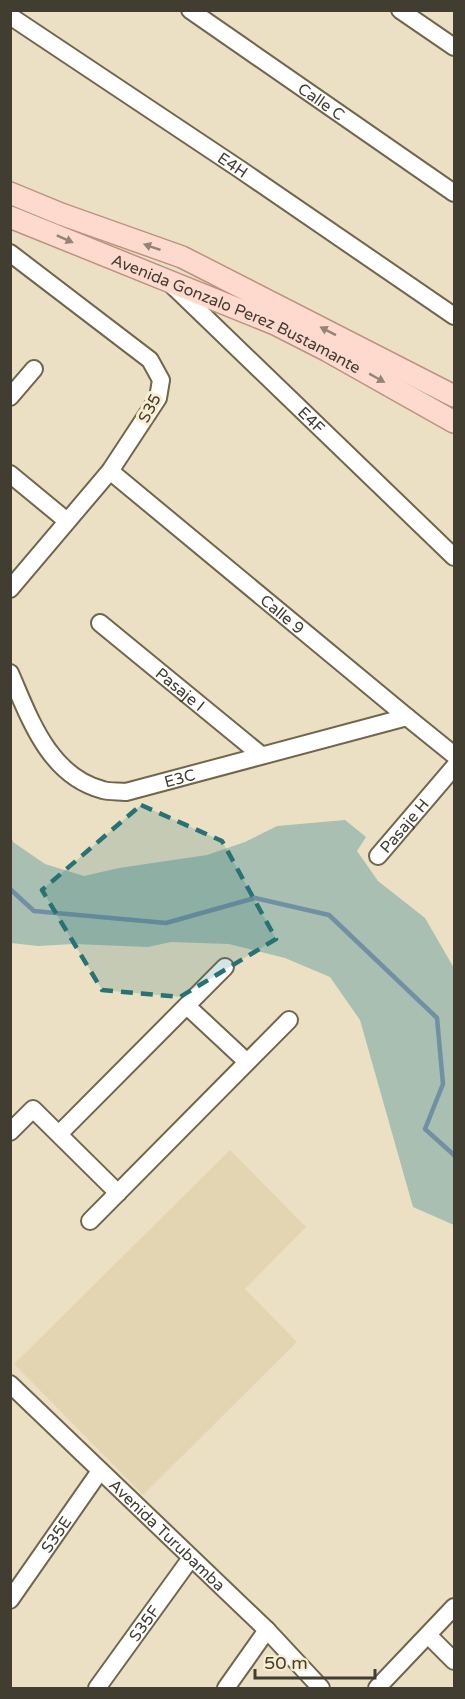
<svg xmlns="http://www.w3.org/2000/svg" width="465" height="1699" font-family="'Varela Round',sans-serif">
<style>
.built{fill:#e3d5b2}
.green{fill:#a8bfb1}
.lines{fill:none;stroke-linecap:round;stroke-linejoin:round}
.stream{stroke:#7290a4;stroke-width:4.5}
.minor-casing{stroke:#70664d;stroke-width:20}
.major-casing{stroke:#bc9282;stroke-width:24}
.minor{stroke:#fff;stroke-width:16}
.major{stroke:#fed9ce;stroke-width:21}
.oneway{fill:#968378}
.marked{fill:#277273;fill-opacity:0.2;stroke:#277273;stroke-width:4.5;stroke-dasharray:12 8;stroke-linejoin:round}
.labels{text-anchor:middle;stroke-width:6;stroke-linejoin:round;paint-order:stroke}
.street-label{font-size:16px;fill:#413d31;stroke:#f9edd1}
</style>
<rect width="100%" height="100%" fill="#ebe0c4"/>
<path class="built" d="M230,1150L306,1227L245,1289L297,1342L143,1495L14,1364Z"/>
<path class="green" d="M345,820L366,837L357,851L378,881L425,918L454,968V1225L413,1207L360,1020L330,977L285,958L229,944L171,942L148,947L74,944L38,946L11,943V836L13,842L45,864L84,876L119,868L207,855L245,842L277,826Z"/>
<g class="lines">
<path class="stream" d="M10,889L34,911L166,923L255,898L329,915L437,1018L443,1084L425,1129L454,1155"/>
<g class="minor-casing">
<g id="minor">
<path id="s1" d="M190,10L454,193"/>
<path d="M400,10L454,47"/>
<path id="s2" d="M10,16L241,170L454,316"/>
<path d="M10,253L150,360L161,380L158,398L110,471L10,589"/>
<path id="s3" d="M172,285L454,557"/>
<path d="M10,397L34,369"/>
<path id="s4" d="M110,471L407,717L454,755"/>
<path d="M10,474L67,521"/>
<path id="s5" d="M100,623L261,755"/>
<path id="s6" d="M10,673C30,719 49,776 103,790C110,792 119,791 126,792L407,717"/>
<path id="s7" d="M378,856L454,767"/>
<path d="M187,1006L247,1062"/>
<path d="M10,1132L33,1109L118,1193"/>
<path d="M59,1134L225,967"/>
<path d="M90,1221L289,1020"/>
<path id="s8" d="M10,1384L267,1630L321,1688"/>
<path id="s9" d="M10,1600L100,1471"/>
<path d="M428,1635L454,1661"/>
<path id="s10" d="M97,1688L191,1558"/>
<path d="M226,1688L267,1630"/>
<path d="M377,1688L454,1607"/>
</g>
</g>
<g class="major-casing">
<g id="major">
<path d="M10,193L61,214L182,257L454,396"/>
<path id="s11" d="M10,217L275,324L328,351L454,422"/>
</g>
</g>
<use href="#minor" class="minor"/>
<use href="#major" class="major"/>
</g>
<defs><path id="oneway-solid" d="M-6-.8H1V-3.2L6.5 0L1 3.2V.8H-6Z" transform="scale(1.5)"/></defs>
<g class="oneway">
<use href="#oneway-solid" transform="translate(65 239) rotate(24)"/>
<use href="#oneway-solid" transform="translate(152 247) rotate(-161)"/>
<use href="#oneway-solid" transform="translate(328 331) rotate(-153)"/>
<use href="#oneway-solid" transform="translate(377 378) rotate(29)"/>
</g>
<path class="marked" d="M141,805L222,841L276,939L180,997L102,990L42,890Z"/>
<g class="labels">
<g class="street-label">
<text dy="6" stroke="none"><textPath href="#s1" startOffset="160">Calle C</textPath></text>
<text dy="6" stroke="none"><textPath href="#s2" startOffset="268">E4H</textPath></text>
<text dy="6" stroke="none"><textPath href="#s11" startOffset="246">Avenida Gonzalo Perez Bustamante</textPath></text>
<text transform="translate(149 408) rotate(-62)" y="6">S35</text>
<text dy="6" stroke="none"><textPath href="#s3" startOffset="194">E4F</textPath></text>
<text dy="6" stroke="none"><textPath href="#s4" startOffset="224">Calle 9</textPath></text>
<text dy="6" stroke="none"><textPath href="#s5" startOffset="104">Pasaje I</textPath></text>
<text dy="6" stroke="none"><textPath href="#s6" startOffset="234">E3C</textPath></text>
<text dy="6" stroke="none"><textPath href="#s7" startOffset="40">Pasaje H</textPath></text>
<text dy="6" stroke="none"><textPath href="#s8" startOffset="218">Avenida Turubamba</textPath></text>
<text dy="6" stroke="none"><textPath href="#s9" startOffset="80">S35E</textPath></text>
<text dy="6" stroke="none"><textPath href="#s10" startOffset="80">S35F</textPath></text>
</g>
</g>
<rect width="465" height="1699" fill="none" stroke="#413d31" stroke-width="24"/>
<path d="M255 1669v9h120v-9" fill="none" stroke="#413d31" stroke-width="3"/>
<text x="264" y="1669" font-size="18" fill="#413d31" stroke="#f9edd1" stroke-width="4.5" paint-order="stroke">50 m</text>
</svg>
